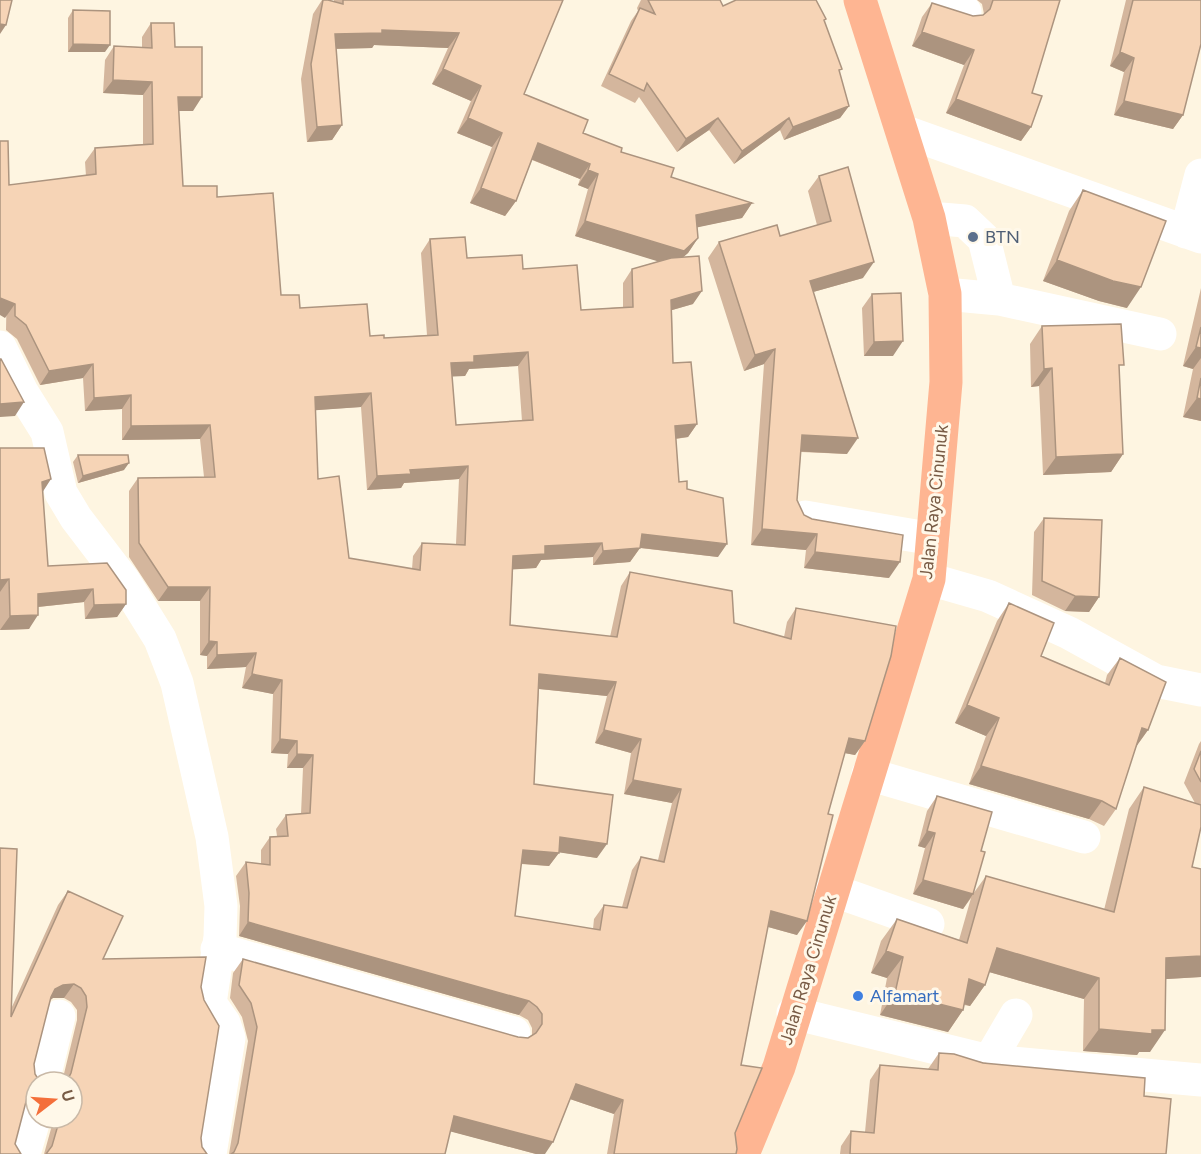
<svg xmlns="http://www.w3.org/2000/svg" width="1201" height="1154" font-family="Figtree,sans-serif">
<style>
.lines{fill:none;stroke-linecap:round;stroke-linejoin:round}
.minor{stroke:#fff;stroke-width:33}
.highway{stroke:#feb592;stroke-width:33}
.wall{fill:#d4b69d;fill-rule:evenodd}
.shaded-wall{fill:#ac947f}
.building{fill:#f6d4b6;stroke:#ac947f;stroke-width:1.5;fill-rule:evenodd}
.service-dot{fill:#5c6f8a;stroke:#fff8e9;stroke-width:2}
.shop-dot{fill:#3f7fe0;stroke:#fff8e9;stroke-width:2}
.labels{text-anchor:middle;stroke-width:6;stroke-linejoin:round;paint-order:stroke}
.service-label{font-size:18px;fill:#4e5e75;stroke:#fff8e9;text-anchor:start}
.street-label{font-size:18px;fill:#785b45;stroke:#fff8e9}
.shop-label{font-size:18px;fill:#366cbe;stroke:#fff8e9;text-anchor:start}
</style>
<rect width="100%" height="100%" fill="#fef5e1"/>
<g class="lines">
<path class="minor" d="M947,0L965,12
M903,131L1201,237
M929,218L965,221L984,239L999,299
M1186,232L1201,175
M945,294L999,299L1160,334
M0,347L22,392L47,432L61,493L76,518L124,581L160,639L177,683L212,837L221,906L220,937L210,1003L224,1023L229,1038L210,1154
M805,517L933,539
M929,579L988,596L1069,633L1156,681L1201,690
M868,774L1084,837
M832,890L928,924
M217,949L514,1033
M793,1013L989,1061L1201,1080
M989,1061L1016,1015
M43,1082L59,1016
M24,1154L36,1113"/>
<path class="highway" d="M743,1154L779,1067L929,579L946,382L945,294L929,218L860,0"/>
</g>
<path class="wall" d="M322,0L334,2V0H563L524,94L583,133L671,177L752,203L742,218L697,227L698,238L688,253L683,257L693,304L672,310L673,363L697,424L688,437L676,439L679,482L687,489L718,557L640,548L630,562L593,565V557L541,560L536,568L513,569L510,625L610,637L621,586L630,572L734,623L784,637L787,622L796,608L865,741L855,755L845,753L828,814L797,935L768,927L741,1065L735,1133L736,1154H607L614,1114L570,1099L536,1154L450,1131L445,1154H229L248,1041L242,1017L230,998L233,973L243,959L518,1037L528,1038L532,1035V1028L528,1020L519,1015L239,936L240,906L236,876L246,862L261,864V850L270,837L277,836L276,829L286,815L301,814L303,768H287L288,754L271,753L273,694L242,688L246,667L207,669V656L200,655V601H158L129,557V491L138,478L204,477L200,439L122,440V409L85,411L83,378L40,385L17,339L6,330L9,185L86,176L85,162L95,148L143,144V95L103,93L105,60L114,46L142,47V37L151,23L175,47L193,111H179L183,186L217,197L281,295L300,308L370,336L384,338L427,335L421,253L430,239L467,258L523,269L581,310L623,307V283L632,269L659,261L575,236L588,189L578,185L580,179L532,160L516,201L505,216L470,203L492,147L457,133L471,101L432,84L448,48L374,45L372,48L336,49L342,125L332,140L307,142L301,79L313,14ZM518,366L522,421L456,425L452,376H465L469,369ZM361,407L367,490L401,488L404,483L459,479L456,544L422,543L413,556L412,569L349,558L318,479L315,410ZM539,689L607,696L595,743L631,753L624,794L672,803L658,860L641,857L632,870L622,907L604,905L594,919L593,929L515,916L521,864L549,866L559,852L597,858L534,784Z
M641,0H720L723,6L824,21L849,106L840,118L784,140L780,130L734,164L709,130L677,152L639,97L635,103L601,86L631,21L638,11L637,8Z
M977,0H1060L1032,93L1031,127L1021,141L946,113L964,65L912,46L922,17L932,3L973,16L983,15L984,14L982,4Z
M1126,0H1201L1183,115L1173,129L1114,115L1124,72L1110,66Z
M73,10L105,52H68V18Z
M819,176L863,278L813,292L847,454L801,452L797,500L804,515L889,578L804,568L806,550L751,545L764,364L744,371L708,258L719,242L780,236L817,225L808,191Z
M1083,190L1127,308L1099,301L1043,281L1069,211Z
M1201,288V421L1183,417L1193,369L1183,366Z
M872,294L893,356H864L862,308Z
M1042,326L1123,454L1111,472L1043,475L1039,386L1031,387L1030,344Z
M0,448L42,492L48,566L126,604L117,617L85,619L84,602L38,607L29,629L0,630Z
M78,455L124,470L78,483L73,462Z
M1044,518L1099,597L1089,612L1065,611L1032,595L1034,532Z
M1009,603L1041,656L1105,683L1107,675L1120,658L1148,730L1136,747L1116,809L1104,826L1089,819L969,784L986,736L955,723L997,621Z
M1201,741V827L1192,867L1201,869V977L1166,979L1150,1052H1139L1137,1055L1083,1051L1084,999L989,972L985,985L970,1006L964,1005L963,1010L948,1032L880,1015L887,978L871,973L881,941L897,919L959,940L971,898L963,909L913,894L925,848L918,846L927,811L937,796L981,851L973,894L986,876L1104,910L1129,809L1144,787L1195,803L1184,783L1199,744Z
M68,891L103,959L201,987V1138L202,1147L207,1154H44L54,1118H72V1082H62L77,1020V1010L71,1002L64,998H53L50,1000L34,1064L30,1095L27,1097L0,1154L11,1009L58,905Z
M939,1053L1144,1096L1166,1154H840L841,1146L851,1131L865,1132L870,1080L880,1065L928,1069Z"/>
<path class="shaded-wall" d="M0,24L6,25L0,34Z
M382,30L459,33L448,48L374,45L372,48L325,49L335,34Z
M922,32L974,50L964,65L912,46Z
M73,44L110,45L105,52H68Z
M1120,52L1134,58L1124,72L1110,66Z
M443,69L481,86L471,101L432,84Z
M113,80L152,82L143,95L103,93Z
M178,97H202L193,111H169Z
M956,99L1031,127L1021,141L946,113Z
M1124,101L1183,115L1173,129L1114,115Z
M849,106L840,118L784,140L793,127Z
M468,118L502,133L492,147L457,133Z
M718,118L709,130L677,152L686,139Z
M789,118L780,130L734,164L742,151Z
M342,125L332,140L307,142L317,127Z
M538,143L590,164L580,179L528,158Z
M588,170L598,174L588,189L578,185Z
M481,188L516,201L505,216L470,203Z
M752,203L742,218L685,230L696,215Z
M585,221L698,238L688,253L673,266L575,236Z
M1057,260L1141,287L1127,308L1099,301L1043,281Z
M874,262L863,278L799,296L810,281Z
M702,291L693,304L662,313L671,300Z
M0,298L15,304L5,318L0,315Z
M903,341L893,356H864L874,342Z
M1196,347L1201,348V358L1193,369L1183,366Z
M775,349L764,364L744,371L755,355Z
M528,352L518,366L469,369L465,376L442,377L451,363L474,356Z
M93,364L83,378L40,385L49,371Z
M1052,368L1039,386L1031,387L1044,369Z
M371,393L361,407L305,411L315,397Z
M131,395L122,409L85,411L94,398Z
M1197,398L1201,399V421L1183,417Z
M24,402L15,416L0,417V404Z
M697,424L688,437L665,440L675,426Z
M210,425L200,439L122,440L131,426Z
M802,435L858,438L847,454L791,451Z
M1123,454L1111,472L1043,475L1056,457Z
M129,463L124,470L78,483L83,476Z
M468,466L459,479L404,483L401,488L367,490L377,476L410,470Z
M51,479L42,493V482Z
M762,529L817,534L806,550L751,545Z
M642,534L727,544L718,557L633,547Z
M602,543L593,557L541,560L536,568L504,570L513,556L545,546Z
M640,548L630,562L593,565L603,551Z
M815,552L900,562L889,578L804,568Z
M9,579L0,592V580Z
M168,587H210L200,601H158Z
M93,589L84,602L28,608L38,594Z
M1075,596L1099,597L1089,612L1065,611Z
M126,604L117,617L85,619L94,605Z
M38,615L29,629L0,630L10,616Z
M209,641L217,642L207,656L200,655Z
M256,653L246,667L207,669L217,655Z
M252,674L282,680L273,694L242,688Z
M539,674L616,682L607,696L530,688Z
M967,705L999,718L986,736L955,723Z
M1142,728L1148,730L1135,748Z
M604,730L641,739L631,753L595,743Z
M849,738L865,741L855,755L839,752Z
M280,739L297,741L288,754L271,753Z
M297,754L313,755L303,768H287Z
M981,766L1102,801L1089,819L969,784Z
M633,780L681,789L672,803L624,794Z
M927,831L935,833L925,848L918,846Z
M560,837L607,844L597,858L550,851Z
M523,850L559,853L549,866L513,863Z
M923,880L973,894L963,909L913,894Z
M771,911L807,921L797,935L761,925Z
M248,922L529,1001L519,1015L239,936Z
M997,948L1099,978L1084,999L982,970Z
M886,951L903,957L887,978L871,973Z
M1201,956V977L1151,980L1166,958Z
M969,979L985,985L970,1006L954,1001Z
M74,984L64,998H53L46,1003L55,989L63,985Z
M895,993L963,1010L948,1032L880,1015Z
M1099,1029L1152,1030H1165L1150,1052H1139L1137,1055L1083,1051Z
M36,1084V1087L30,1095L23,1100L32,1086Z
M576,1084L623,1100L614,1114L567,1098Z
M454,1116L553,1142L545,1154H536L445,1130Z"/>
<path class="building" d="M0,0H12L6,25L0,24Z
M323,0H328L343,4V0H563L524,94L588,120L583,133L622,148L621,152L674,168L671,177L752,203L696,215L698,238L684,251L585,221L598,174L588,170L590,164L538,143L516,201L481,188L502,133L468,118L481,86L443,69L459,33L382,30V33L335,34L342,125L317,127L311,64Z
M648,0H720L723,6L736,0H816L826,19L824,20L842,69L839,70L849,106L793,127L789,118L742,151L718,118L686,139L647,83L644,91L609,74L640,8L655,14Z
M993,0H1060L1032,93L1042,96L1031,127L956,99L974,50L922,32L932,3L973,16L983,15L990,9Z
M1133,0H1201V44L1183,115L1124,101L1134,58L1120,52Z
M73,10L110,11V45L73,44Z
M151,23H174L175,47H202V97H178L183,186H217V197L273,193L281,295H299L300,308L367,304L370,336L384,335V338L438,335L430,239L465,237L467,258L522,255L523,269L577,265L581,310L633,307L632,269L671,258L699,256L702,291L671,300L673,363L691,362L697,424L675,426L679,482L687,481V489L723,498L727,544L642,534L640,548L603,551L602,543L545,546V554L513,556L510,625L617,637L630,572L732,591L734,623L791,639L796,608L896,626L891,656L865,741L849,738L828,814L833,815L807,921L771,911L741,1065L762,1068L735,1133L737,1149L736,1154H614L623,1100L576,1084L553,1142L454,1116L445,1154H231L234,1152L238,1143L257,1027L251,1003L239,985L243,959L518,1037L528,1038L536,1033L542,1024V1014L537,1007L529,1001L248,922L249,893L246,862L270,865V837L288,836L286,815L310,813L313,755L297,754V741L280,739L282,680L252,674L256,653L217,655V642L209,641L210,587H168L139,543L138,478L215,477L210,425L131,426V395L94,398L93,364L49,371L26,325L15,316V304L0,298V141H8L9,185L96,174L95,148L153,144L152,82L113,80L114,46L152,48ZM528,352L533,420L456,425L451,363L474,362V356ZM371,393L377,476L411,474L410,470L468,466L465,545L422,543L420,570L349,558L339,476L318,479L315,397ZM539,674L616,682L604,730L641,739L633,780L681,789L664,862L641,857L627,908L604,905L600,930L515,916L523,850L559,853L560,837L607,844L613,795L534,784Z
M848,167L874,262L810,281L858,438L802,435L797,500L804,515L812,519L903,535L900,562L815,552L817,534L762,529L775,349L755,355L719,242L777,225L780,236L831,221L819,176Z
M1083,190L1166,221L1141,287L1113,281L1057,260Z
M901,293L903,341L874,342L872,294Z
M1121,324L1124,365H1119L1123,454L1056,457L1052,368L1044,369L1042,326Z
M1201,327V348L1196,347Z
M0,359H1L24,402L0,404Z
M1201,378V399L1197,398Z
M0,448H44L51,479L42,482L48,566L107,563L126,590V604L94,605L93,589L38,594V615L10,616L9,579L0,580Z
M78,455H128L129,463L83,476Z
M1044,518L1102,520L1099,597L1075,596L1042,581Z
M1009,603L1054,623L1041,656L1109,685L1120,658L1166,682L1148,730L1142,728L1116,809L1102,801L981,766L999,718L967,705Z
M1201,751V782L1194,769Z
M1144,787L1201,805V827L1192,867L1201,869V956L1166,958L1165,1030H1152V1034L1099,1029V978L997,948L985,985L969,979L963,1010L895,993L903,957L886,951L897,919L967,943L986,876L1114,912Z
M937,796L992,812L981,851L985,852L973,894L923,880L935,833L927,831Z
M0,848L17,849L11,1017L68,891L123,916L103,959L206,957L201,987L204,1000L219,1026L201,1138L202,1147L207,1154H46L52,1146L60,1118H72V1082H65L67,1081L71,1073L87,1007L86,996L81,988L74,984L63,985L55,989L51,997L34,1064L35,1074L40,1082H36V1084L32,1086L28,1094L15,1144L21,1154H0Z
M939,1053L954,1054L983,1063L1145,1078L1144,1096L1171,1099L1166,1154H850L851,1131L874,1133L880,1065L938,1070Z"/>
<circle class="service-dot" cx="973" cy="237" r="6"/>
<circle class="shop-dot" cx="858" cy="996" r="6"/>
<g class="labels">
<g class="service-label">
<text x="985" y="243">BTN</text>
</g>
<g class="street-label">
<text transform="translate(934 502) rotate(-84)" y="6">Jalan Raya Cinunuk</text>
<text transform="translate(808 970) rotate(-73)" y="6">Jalan Raya Cinunuk</text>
</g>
<g class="shop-label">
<text x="870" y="1002">Alfamart</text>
</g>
</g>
<g transform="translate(54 1100) rotate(73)"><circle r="28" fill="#fff8e9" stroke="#c9b9a7" stroke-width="1.5"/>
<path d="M0-4.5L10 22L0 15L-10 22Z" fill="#f46f3a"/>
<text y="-9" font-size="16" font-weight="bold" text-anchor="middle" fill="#785b45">U</text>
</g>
</svg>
